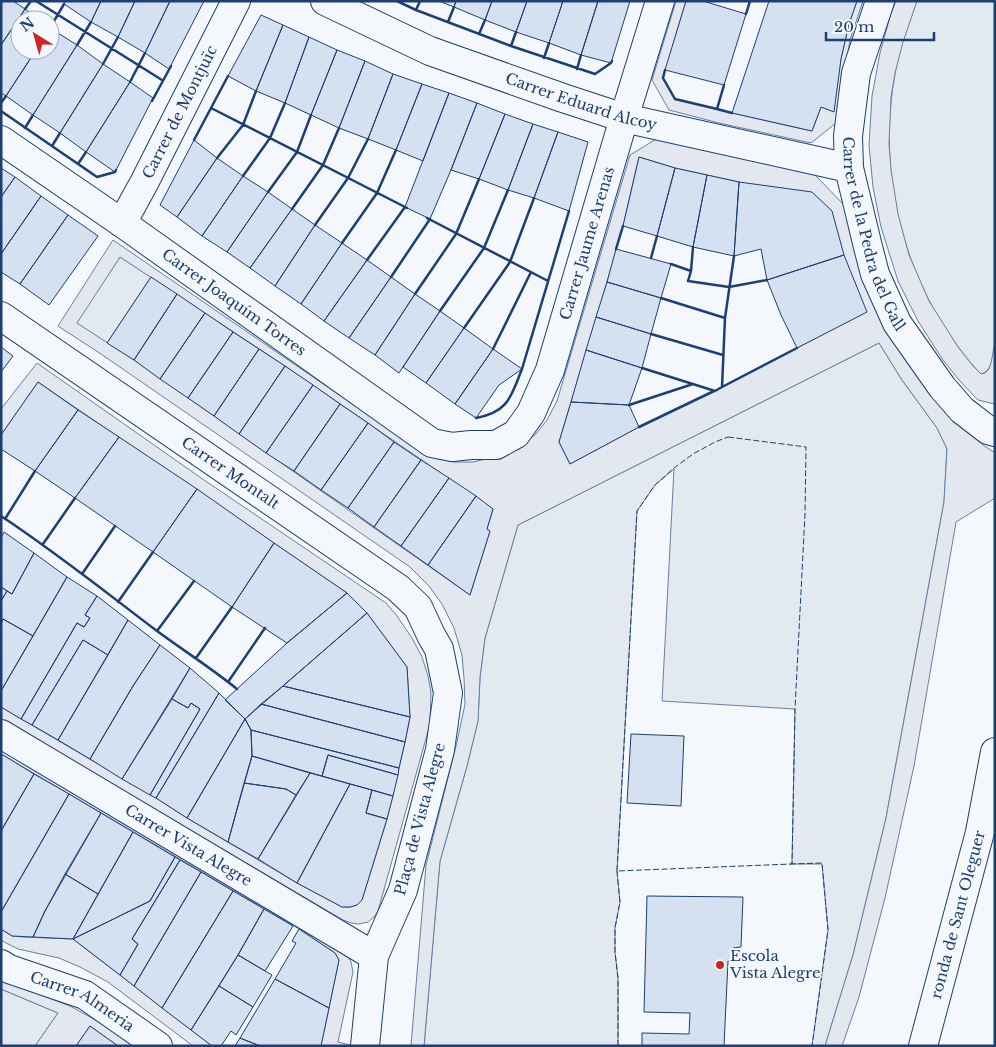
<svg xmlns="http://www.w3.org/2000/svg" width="996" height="1047" font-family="'Libre Baskerville',serif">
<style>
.green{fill:#e3e9f0;stroke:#687fa3}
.parking{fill:#e3e8f0;stroke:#687fa3;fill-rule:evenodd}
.building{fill:#d5e0f0;stroke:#1d3f73}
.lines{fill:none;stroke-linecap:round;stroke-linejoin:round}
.street-casing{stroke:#1d3f73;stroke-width:30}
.secondary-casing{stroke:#1d3f73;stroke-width:30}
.street{stroke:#f4f7fb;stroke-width:28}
.secondary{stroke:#f4f7fb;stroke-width:28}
.fence{stroke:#1d3f73;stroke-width:1;stroke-dasharray:6 2.5;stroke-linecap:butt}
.wall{stroke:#1d3f73;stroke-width:2.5}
.poi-dot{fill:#c62828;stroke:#f4f7fb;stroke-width:2}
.labels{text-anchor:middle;stroke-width:4;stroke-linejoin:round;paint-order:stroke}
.street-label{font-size:15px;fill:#1d3f73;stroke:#f4f7fb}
.poi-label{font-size:15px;fill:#1d3f73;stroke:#f4f7fb;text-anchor:start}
</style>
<rect width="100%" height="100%" fill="#f4f7fb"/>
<path class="green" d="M917,1H995V342C993,353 994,370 981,374C963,356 949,334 936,313C895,242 880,155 895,74C899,49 908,25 917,1Z
M120,257L151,277L107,343L76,323Z
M879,343L902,380L937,428L947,449L944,502L886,818L853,955L825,1046H812L828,930L822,864H792L795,709L662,701L674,469L655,485L637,511L617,871L620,902L615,928V952L618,978V1046H424L440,861L467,766L478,721L480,677L485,638L518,525Z
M1,989L58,1013L35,1046H1Z"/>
<path class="parking" d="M676,1H686L663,78L675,99L732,113L812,131L821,107L833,111L841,59L849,24L857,1H863L850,40L843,83L841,119L811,143L719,123L669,110L652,80Z
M896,1H917L903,42L895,73L891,97L889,144L891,170L898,214L909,255L929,301L958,347L973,366L981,374L985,373L989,369L991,363L995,342V404L978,400L959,380L943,360L918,321L898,281L881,227L873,187L869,145L872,96L880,53L891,13Z
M658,138L814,174L846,207L946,410L983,445L995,453V498L956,522L914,766L885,898L859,997L842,1046H825L853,955L886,818L944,502L947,449L937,428L902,380L879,343L518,525L485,638L480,677L478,721L467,766L440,861L424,1046H411L426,865L457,742L465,704L464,678L462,655L454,628L442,604L429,586L410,567L101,354L58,326L113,240L424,453L435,458L453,462H473L499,456L514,449L535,435L547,420L557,401L630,155ZM639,157L675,168L739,182L866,312L722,387L639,427L570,464L559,442L607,282L623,226ZM120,257L285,366L493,509L487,529L490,531L470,595L134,360L77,323Z
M37,363L204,480L386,603L397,616L412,638L422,657L428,676L431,692L430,724L378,911L374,917L368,922L359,924L351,923L343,920L1,719V707L156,798L187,818L297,883L342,907H350L357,905L362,900L387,819L405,742L410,717L407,667L367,613L347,593L38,382L1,435V409Z
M1,746L345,951L351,962L353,972L338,1042L350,1045V1046H321L339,960L335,953L299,929L1,754Z
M1,929L12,936L23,937L73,939L212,1046H193L108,982L80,967L59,958L18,949L6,943L1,940Z
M1,980L70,1006L99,1022L133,1046H118L90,1026L76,1046H35L58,1013L1,989Z"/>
<path class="building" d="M1,1H13L25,9L1,45Z
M65,1H101L91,22L64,4Z
M101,1H135L118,37L91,22Z
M135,1H170L145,53L118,37Z
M170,1H204L169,69L145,53Z
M439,1H456L454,7Z
M456,1H492L485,20L454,7Z
M492,1H527L516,32L485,20Z
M527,1H563L549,43L516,32Z
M563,1H598L581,55L549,43Z
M598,1H630L611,63L581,55Z
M686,1H703L746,14L724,85L665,70Z
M769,1H857L849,24L841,59L834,112L821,107L812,131L732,113Z
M25,9L39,20H20V50H36L6,96L1,93V45Z
M261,15L283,25L256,91L228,76Z
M283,25L309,37L285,103L256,91Z
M50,28L77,45L33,115L6,96L36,50H50Z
M309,37L337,50L311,115L285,103Z
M77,45L103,64L60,133L33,115Z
M337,50L365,61L339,128L311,115Z
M365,61L393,74L368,139L339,128Z
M103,64L130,82L86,152L60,133Z
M393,74L422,84L396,150L368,139Z
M130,82L153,98L115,172L86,152Z
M422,84L449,93L423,161L396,150Z
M449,93L477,103L451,170L430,219L405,207Z
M477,103L505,114L479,179L451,170Z
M505,114L533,124L508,190L479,179Z
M533,124L558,132L534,198L508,190Z
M558,132L588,142L569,211L534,198Z
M194,140L217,158L177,217L160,205Z
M639,157L675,168L657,236L623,226Z
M217,158L243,176L202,236L177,217Z
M1,168L15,177L1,197Z
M675,168L707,175L693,247L657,236Z
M707,175L739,182L734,256L693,247Z
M243,176L268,192L227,252L202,236Z
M15,177L41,196L1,254V197Z
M739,182L812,192L832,211L844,255L767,280L761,249L734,256Z
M268,192L292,209L250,268L227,252Z
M41,196L68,215L20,284L1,272V254Z
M292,209L315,225L275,286L250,268Z
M68,215L98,236L49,305L20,284Z
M315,225L342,243L301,304L275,286Z
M342,243L367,260L324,321L301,304Z
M616,249L671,264L661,298L607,282Z
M844,255L867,312L797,348L781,315L767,280Z
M367,260L391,277L349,338L324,321Z
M151,277L177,294L134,360L107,343Z
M391,277L415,294L375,355L349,338Z
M607,282L661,298L651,334L596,317Z
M177,294L205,313L160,379L134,360Z
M415,294L440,311L399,373L375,355Z
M440,311L464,328L426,383L403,367Z
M205,313L233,332L188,398L160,379Z
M596,317L651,334L642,368L586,350Z
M464,328L493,349L455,404L426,383Z
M233,332L259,349L214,416L188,398Z
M1,347L13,356L1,372Z
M259,349L285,366L239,434L214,416Z
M493,349L522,369L499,385L476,418L455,404Z
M586,350L642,368L629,405L571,402Z
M285,366L313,385L266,453L239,434Z
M38,382L78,410L35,471L1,449V435Z
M313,385L340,404L294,471L266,453Z
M571,402L629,405L639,427L570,464L559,442Z
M340,404L368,423L321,490L294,471Z
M78,410L119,437L75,498L35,471Z
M368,423L394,442L348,508L321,490Z
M119,437L197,489L153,552L75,498Z
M394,442L421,460L374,527L348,508Z
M421,460L449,478L401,546L374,527Z
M449,478L476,496L428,565L401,546Z
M197,489L274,543L232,607L153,552Z
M476,496L493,509L487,529L490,531L470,595L428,565Z
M4,532L34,553L12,594L1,587V538Z
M274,543L347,593L287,643L232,607Z
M34,553L67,577L33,636L3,619L1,623V601L7,591L12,594Z
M67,577L97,596L85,615L90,618L84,627L77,623L21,719L1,707V691Z
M1,587L7,591L1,601Z
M347,593L367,613L245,719L225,700L287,643Z
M97,596L128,620L108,655L83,640L32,725L21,719L77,623L84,627L90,618L85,615Z
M367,613L407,667L410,717L283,686Z
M3,619L33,636L1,691V623Z
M128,620L160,645L133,686L90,759L58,740Z
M83,640L108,655L58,740L32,725Z
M160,645L190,668L122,779L90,759L133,686Z
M190,668L219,693L156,798L150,795L200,709L191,703L188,708L172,699Z
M283,686L410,717L405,742L261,704Z
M219,693L245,719L187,818L156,798Z
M172,699L188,708L191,703L200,709L150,795L122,779Z
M261,704L405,742L399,768L251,730L245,719Z
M245,719L251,730L252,756L228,842L187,818Z
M251,730L399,768L398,775L328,755L322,776L252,756Z
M631,734L684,736L681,806L627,803Z
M3,755L34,774L1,831V757Z
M328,755L398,775L393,796L322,776Z
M252,756L310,773L296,795L286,789L244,783Z
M310,773L350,784L297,883L258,859Z
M34,774L69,794L1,912V831Z
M244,783L286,789L296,795L258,859L228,842Z
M350,784L372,790L366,813L387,819L362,900L357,905L350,907H342L297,883Z
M372,790L393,796L387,819L366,813Z
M69,794L101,813L45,911L33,937L12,936L1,929V912Z
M101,813L133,832L98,894L65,874Z
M133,832L175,857L150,901L73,939Z
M175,857L180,860L132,939L138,944L120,975L73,939L150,901Z
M180,860L201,872L134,986L120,975L138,944L132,939Z
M201,872L233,891L162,1008L134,986Z
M65,874L98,894L73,939L33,937L45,911Z
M233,891L264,909L238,955L191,1030L162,1008Z
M647,896L743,897L741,947L733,948L732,962L728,961L724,1046H642V1033L689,1034L690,1013L644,1012Z
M264,909L293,926L265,971L238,955Z
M299,929L335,953L339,960L329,1008L275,979L296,943L292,941Z
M238,955L272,975L253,1007L219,986Z
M275,979L329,1008L321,1046H260L240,1038Z
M219,986L253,1007L236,1035L231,1031L221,1046H212L191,1030Z
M90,1026L118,1046H76Z
M240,1038L260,1046H235Z"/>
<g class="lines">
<g class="street-casing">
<g id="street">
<path id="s1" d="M325,1L430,51L563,98L624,118L849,168"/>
<path id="s2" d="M880,1L856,73L848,136L849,168L868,247L875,274L897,323L942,387L962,410L988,430L995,432"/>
<path id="s3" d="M1,140L122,223L432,443L452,447L471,445H496L516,434L531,413L550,370L624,118L660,1"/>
<path id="s4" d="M122,223L144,183L236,1"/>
<path id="s5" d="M1,316L398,588L418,607L431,635L439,649L448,693L440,750L403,890L374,956L365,1046"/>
<path id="s6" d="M1,734L374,956"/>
<path id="s7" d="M1,964L9,969L85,995L158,1046"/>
</g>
</g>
<g class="secondary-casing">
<g id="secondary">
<path id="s8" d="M923,1046L980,832L995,752"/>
</g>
</g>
<use href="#street" class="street"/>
<use href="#secondary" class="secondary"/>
<path class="fence" d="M728,437L806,447L805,514L795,709L792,864L617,871L637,511L655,485L674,468L693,454L715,442Z
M790,864L822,863L828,930L812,1046
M618,1046V978L615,952V928L620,902L617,871H620"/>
<path class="wall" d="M36,1L162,80
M397,1L416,10L511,46L595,74L611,63L612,61
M25,9L31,1
M416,10L420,1
M746,14L750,1
M448,22L454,7
M50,28L64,4
M479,34L485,20
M77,45L91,22
M511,46L516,32
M544,58L549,43
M103,64L118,37
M577,69L581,55
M665,70L663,78L675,99L717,109L724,85
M130,82L145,53
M152,101L171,66
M1,103L6,96
M211,108L407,208
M717,109L732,113
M1,111L97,177L115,172L116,170
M25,128L33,115
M194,140L228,76
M52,146L60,133
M217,158L243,125L256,91
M78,164L86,152
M243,176L270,138L285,103
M268,192L297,152L311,115
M292,209L323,165L339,128
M427,218L548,281
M315,225L348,178L368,139
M342,243L377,193L396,150
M616,249L623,226
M734,256L725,318L722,387L797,348
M651,258L657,236
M367,260L405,207
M671,264L691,271L693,247
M691,271L688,281L729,287L767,280
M391,277L430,219
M415,294L456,234L479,179
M661,298L725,318
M440,311L484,248L508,190
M464,328L510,262L534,198
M651,334L723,355
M493,349L531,272
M642,368L715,391L722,387
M629,405L693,384
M476,418C509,412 511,396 522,369L569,211
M639,427L714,391
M1,516C54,551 103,590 153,628C181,649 210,667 237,689
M5,519L35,471
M43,544L75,498
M82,574L115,526
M118,602L153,552
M157,631L194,581
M196,658L232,607
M228,682L265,628"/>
</g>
<circle class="poi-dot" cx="720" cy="965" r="5"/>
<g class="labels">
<g class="street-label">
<text dy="5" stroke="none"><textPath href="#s1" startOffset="276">Carrer Eduard Alcoy</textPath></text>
<text dy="5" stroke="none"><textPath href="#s4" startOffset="125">Carrer de Montjuïc</textPath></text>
<text dy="5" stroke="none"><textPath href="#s2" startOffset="241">Carrer de la Pedra del Gall</textPath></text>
<text dy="5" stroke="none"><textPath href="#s3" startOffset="819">Carrer Jaume Arenas</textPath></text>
<text dy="5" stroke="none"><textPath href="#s3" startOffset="284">Carrer Joaquím Torres</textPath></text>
<text dy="5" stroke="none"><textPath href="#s5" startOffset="278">Carrer Montalt</textPath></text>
<text transform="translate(420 819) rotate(-75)" y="5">Plaça de Vista Alegre</text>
<text dy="5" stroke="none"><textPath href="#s6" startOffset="218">Carrer Vista Alegre</textPath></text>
<text dy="5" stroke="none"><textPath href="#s8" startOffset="136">ronda de Sant Oleguer</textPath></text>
<text dy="5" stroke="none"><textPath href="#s7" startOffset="90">Carrer Almeria</textPath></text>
</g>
<g class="poi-label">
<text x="730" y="961">Escola<tspan x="730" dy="17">Vista Alegre</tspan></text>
</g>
</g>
<rect width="996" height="1047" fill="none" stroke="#1d3f73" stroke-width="5"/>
<g transform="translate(35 35) rotate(323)"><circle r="24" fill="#f4f7fb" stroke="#9eadc5"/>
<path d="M0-4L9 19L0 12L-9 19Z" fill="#c62828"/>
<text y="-8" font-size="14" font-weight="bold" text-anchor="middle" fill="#1d3f73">N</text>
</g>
<path d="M826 32v8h108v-8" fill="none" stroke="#1d3f73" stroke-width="2.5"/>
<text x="834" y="32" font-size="15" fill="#1d3f73" stroke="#f4f7fb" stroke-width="4" paint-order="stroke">20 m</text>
</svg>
